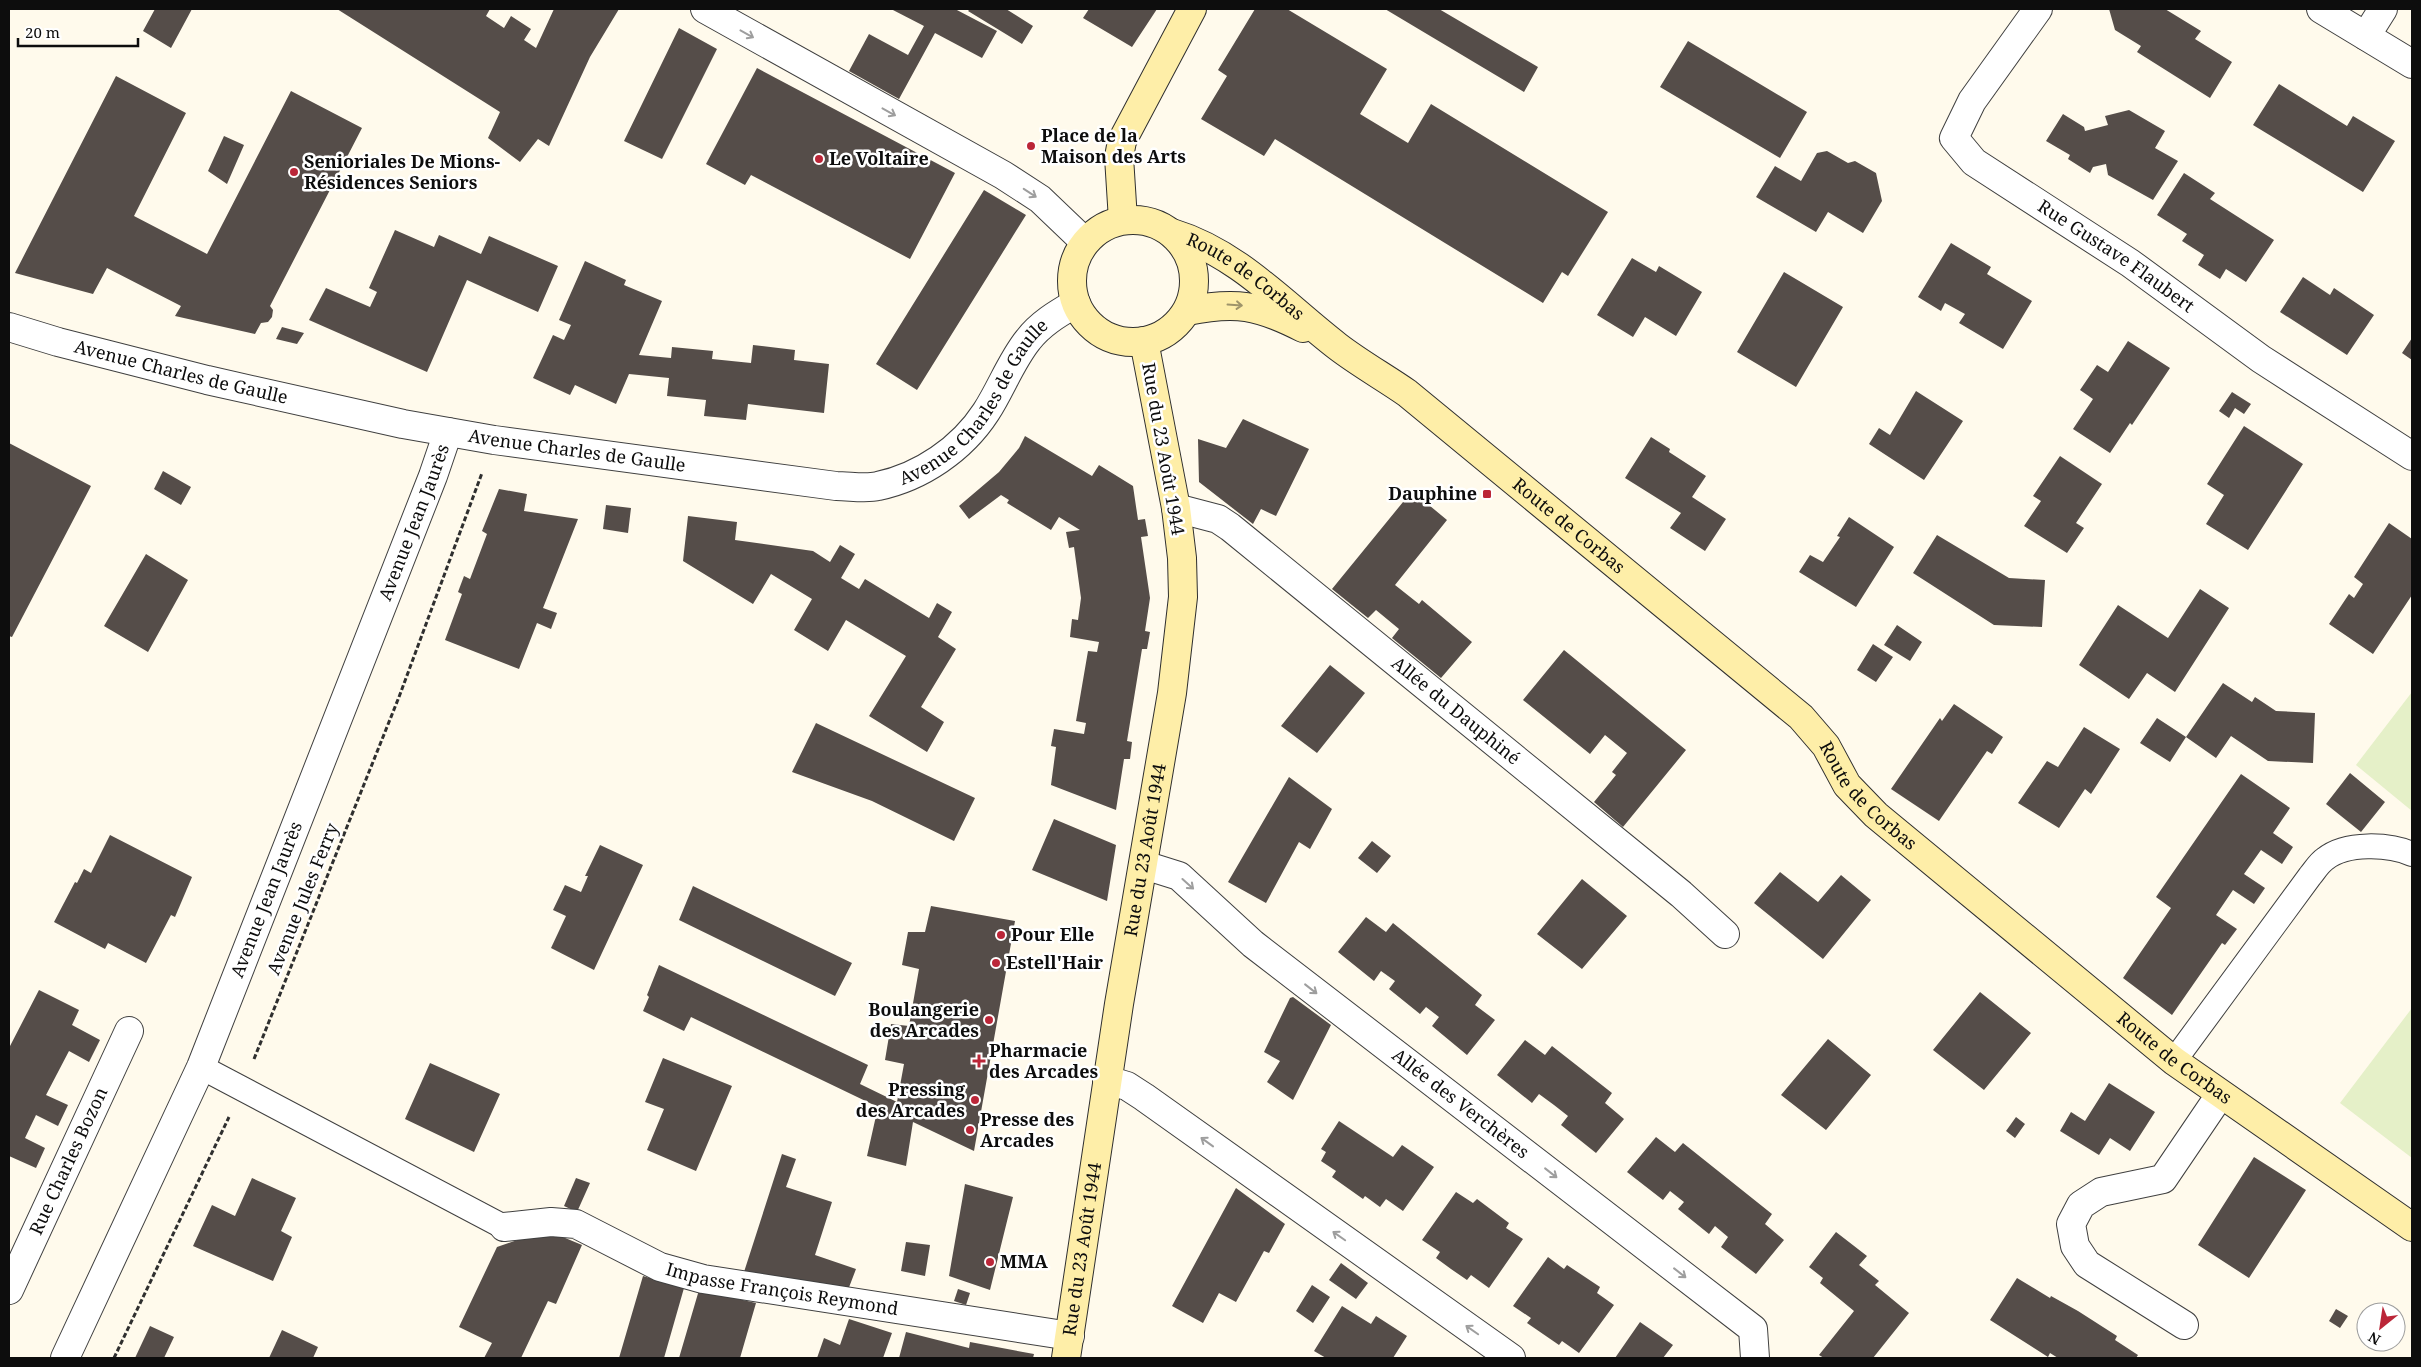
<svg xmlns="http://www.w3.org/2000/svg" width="2421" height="1367" font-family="'Noto Serif',serif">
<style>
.pitch{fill:#e5f0c8}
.building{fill:#554d49}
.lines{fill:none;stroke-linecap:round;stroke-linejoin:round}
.lane-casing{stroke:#404040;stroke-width:26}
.street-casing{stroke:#404040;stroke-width:30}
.secondary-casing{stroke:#2f2f2f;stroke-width:30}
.path{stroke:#2f2f2f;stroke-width:3;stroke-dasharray:5 2.5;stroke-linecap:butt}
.lane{stroke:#fff;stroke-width:24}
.street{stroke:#fff;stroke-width:28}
.secondary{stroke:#feeea8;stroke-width:28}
.oneway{stroke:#9e9e9e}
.oneway2{stroke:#9e946a}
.poi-dot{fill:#bb2638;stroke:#fff;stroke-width:2}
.labels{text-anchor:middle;stroke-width:5;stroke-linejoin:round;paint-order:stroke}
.poi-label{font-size:18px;font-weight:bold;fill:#0d0d0d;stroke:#fff;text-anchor:start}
.street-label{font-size:18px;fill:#0d0d0d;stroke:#fff}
</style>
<rect width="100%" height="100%" fill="#fffaec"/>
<path class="pitch" d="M2412,692V811L2356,765Z
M2412,1008V1158L2340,1103Z"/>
<path class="building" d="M155,9H192L171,48L143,31Z
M337,9H490L486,16L504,28L511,16L531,29L524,40L536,48L554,9H619L590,57L549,146L538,139L520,162L488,138L500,112Z
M891,9H955L997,31L982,58L935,33L899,99L849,71L869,34L908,55L924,26Z
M970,9H1006L1033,26L1022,44L968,11Z
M1089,9H1157L1132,47L1083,18Z
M1255,9H1287L1387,69L1360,114L1408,143L1431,104L1608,212L1568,276L1562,272L1543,303L1275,139L1264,156L1201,119L1227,76L1218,70Z
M1385,9H1439L1538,67L1524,92Z
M2109,9H2165L2201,31L2195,39L2232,62L2210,98L2137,52L2141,46L2115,30Z
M679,28L717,49L662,159L624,141Z
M1688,41L1807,112L1780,158L1660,87Z
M757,68L955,173L910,259L751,175L745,185L706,164Z
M116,76L186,113L134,216L207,254L291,91L362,128L270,306L273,310L272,317L268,322L261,323L255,334L175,316L181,306L107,268L93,294L15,273Z
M2279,84L2347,126L2353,116L2395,141L2363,192L2253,125Z
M2129,110L2165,131L2155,148L2178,161L2153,200L2108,175L2106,164L2093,167L2090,173L2068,159L2070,155L2046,141L2063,114L2084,127L2085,131L2108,125L2105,116Z
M224,136L244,145L227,184L208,171Z
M1827,151L1848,163L1855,161L1876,173L1882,201L1863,233L1828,212L1816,232L1756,197L1775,166L1801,181L1817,153Z
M2184,173L2215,193L2210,199L2274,240L2246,282L2226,269L2220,279L2198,265L2204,255L2182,241L2187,234L2157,215Z
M984,190L1026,215L917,390L876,364Z
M395,230L434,247L439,235L481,254L489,236L558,266L538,312L467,280L427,372L309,320L326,288L370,307L377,292L369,288Z
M1951,243L1991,267L1987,274L2032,301L2003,349L1959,323L1965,314L1945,303L1941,311L1918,297Z
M1632,258L1656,272L1659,266L1702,292L1676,336L1645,317L1633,337L1597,315Z
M585,261L626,280L624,285L662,301L639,355L671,358L672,347L713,351L712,359L751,363L753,345L795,350L794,360L829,364L824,413L748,404L746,420L704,416L706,400L667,396L669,378L629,374L616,404L575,385L570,395L533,378L553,335L564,340L571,325L559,320Z
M1784,272L1843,307L1796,387L1737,352Z
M2303,277L2330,295L2334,288L2374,315L2347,355L2280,312Z
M282,327L304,333L297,344L276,339Z
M2412,338V360L2402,353Z
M2128,341L2170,368L2132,425L2130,423L2110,453L2073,429L2093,399L2080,390L2097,365L2108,372Z
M1916,391L1963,421L1924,480L1869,444L1879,428L1890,435Z
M2232,392L2251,404L2244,414L2235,408L2229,418L2219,411Z
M1243,419L1309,449L1276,516L1261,509L1253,524L1199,482L1198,439L1226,448Z
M2244,426L2303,464L2248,550L2206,524L2224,495L2207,484Z
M1025,436L1092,476L1099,465L1133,486L1138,520L1145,519L1148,536L1141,537L1150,598L1145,631L1150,632L1147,649H1142L1127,741L1132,742L1130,759H1124L1116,810L1051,785L1056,747L1051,746L1054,729L1084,734L1086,723L1076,721L1088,651L1097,652L1099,642L1070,637L1072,619L1078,620L1081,598L1074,547L1069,548L1066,532L1080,530L1059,517L1051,530L1007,503L1009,500L1001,495L969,519L959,506L999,472L1019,448Z
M1651,437L1670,449L1669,452L1706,476L1692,497L1726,519L1705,551L1670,528L1681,513L1625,478Z
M9,443L91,486L12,637L9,636Z
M2060,456L2102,484L2076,523L2084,528L2067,553L2024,526L2041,501L2033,496Z
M163,471L191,487L181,505L154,489Z
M499,489L527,494L524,511L578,519L543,608L557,613L551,629L537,623L519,669L445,640L462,594L458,592L464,576L470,579L487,534L482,531Z
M1412,491L1447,520L1395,585L1419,604L1422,600L1472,642L1441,678L1392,638L1399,629L1376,610L1368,618L1332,589Z
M606,505L631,508L628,533L603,529Z
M688,516L737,522L735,540L813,551L830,562L840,545L855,554L841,578L859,589L865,579L929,618L937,603L952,612L938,637L956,649L921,707L944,722L927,752L869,716L906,656L846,620L828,651L794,630L812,599L771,574L753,604L683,561Z
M1849,517L1894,547L1856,607L1799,572L1810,555L1823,562L1840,537L1837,536Z
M2389,523L2412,539V595L2373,654L2329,624L2349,594L2354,598L2363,584L2354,577Z
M1937,535L2009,578L2045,580L2042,627L1994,625L1913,573Z
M146,554L188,580L148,652L104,626Z
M2200,589L2229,608L2175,692L2147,673L2129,699L2079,665L2118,605L2168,638Z
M1897,625L1922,642L1910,661L1884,645Z
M1873,644L1893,657L1876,682L1857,670Z
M1564,650L1686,750L1623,827L1594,802L1616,775L1612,772L1627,753L1605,735L1590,754L1523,700Z
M1330,665L1365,693L1317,753L1281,726Z
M2223,683L2252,702L2255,697L2276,711L2315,713L2313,763L2268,761L2231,736L2216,758L2186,737Z
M1954,704L2003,737L1992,754L1987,751L1939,821L1891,789L1940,718L1942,721Z
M2157,718L2186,737L2170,762L2140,743Z
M816,723L975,798L954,841L872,801L792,772Z
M2084,727L2120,749L2091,794L2085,789L2059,828L2018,803L2047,761L2058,767Z
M2350,773L2385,802L2361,832L2326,804Z
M2241,774L2290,808L2273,833L2293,847L2282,864L2261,850L2244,874L2265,888L2254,904L2233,890L2216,915L2237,929L2225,945L2222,943L2172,1015L2123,978L2171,908L2156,897Z
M1289,777L1332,809L1310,849L1299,842L1266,903L1228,882Z
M1054,819L1116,845L1107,901L1032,870Z
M110,835L192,877L175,917L171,915L146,963L108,943L105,949L54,922L75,882L77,883L84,869L91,873Z
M1372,841L1391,856L1377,873L1358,858Z
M600,845L643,865L594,970L551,948L566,916L553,910L565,885L581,892L588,876H585Z
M1780,872L1818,902L1841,875L1871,900L1823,959L1754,903Z
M1582,879L1627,916L1582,969L1537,934Z
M693,886L852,963L835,996L679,920Z
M931,906L1015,921L974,1151L913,1122L906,1166L867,1156L878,1107L691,1017L684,1031L643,1011L649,997L647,995L659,965L868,1065L860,1084L897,1102L904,1064L885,1060L891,1024L909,1026L919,969L902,965L908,932H925Z
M1366,917L1386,932L1393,923L1482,995L1475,1005L1495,1020L1467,1055L1432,1026L1439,1017L1426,1007L1420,1014L1389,989L1395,981L1381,971L1374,981L1338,952Z
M39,990L79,1010L72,1025L100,1040L89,1062L69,1051L46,1095L68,1105L58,1126L36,1115L25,1138L45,1148L36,1168L9,1156V1048Z
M1980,992L2031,1033L1984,1090L1933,1050Z
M1293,997L1331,1025L1293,1100L1267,1082L1280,1061L1264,1052L1290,998Z
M1828,1039L1871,1075L1826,1130L1781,1095Z
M1525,1040L1545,1055L1552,1046L1612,1093L1605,1103L1624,1119L1596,1153L1561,1125L1568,1116L1554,1105L1539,1094L1532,1103L1497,1075Z
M663,1058L732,1086L696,1171L647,1150L664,1109L645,1102Z
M430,1063L500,1094L474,1152L405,1119Z
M2109,1083L2155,1112L2130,1151L2110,1138L2099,1155L2060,1131L2071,1112L2085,1121Z
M2016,1117L2025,1124L2015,1138L2006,1131Z
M1339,1121L1393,1157L1402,1145L1434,1167L1403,1211L1386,1199L1380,1207L1365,1196L1363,1199L1332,1177L1336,1171L1321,1161L1326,1152L1321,1149Z
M1656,1137L1675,1152L1683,1143L1772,1214L1765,1224L1784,1240L1756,1274L1721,1247L1728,1237L1715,1226L1709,1234L1678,1209L1684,1202L1670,1191L1663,1200L1627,1172Z
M782,1154L796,1159L786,1187L832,1202L815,1255L856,1269L848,1290L744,1272Z
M2254,1157L2306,1190L2249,1278L2198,1245Z
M252,1178L296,1198L281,1231L292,1237L273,1281L193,1246L212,1205L235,1216Z
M576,1178L590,1183L577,1212L564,1206Z
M965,1184L1013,1197L990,1290L949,1276Z
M1236,1188L1285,1224L1269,1253L1264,1251L1236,1302L1219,1293L1203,1323L1172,1306Z
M1456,1192L1473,1203L1477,1199L1509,1223L1506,1228L1523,1239L1489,1288L1471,1275L1467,1280L1451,1269L1436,1258L1440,1252L1422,1240Z
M546,1230L582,1245L556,1304L548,1301L521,1358H484L492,1343L459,1327L497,1247Z
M1836,1232L1867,1256L1859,1265L1879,1281L1875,1285L1909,1313L1873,1358H1824L1819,1355L1854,1311L1820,1283L1823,1278L1809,1267Z
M906,1242L930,1245L925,1276L901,1271Z
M1548,1257L1564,1269L1567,1265L1600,1287L1597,1293L1614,1305L1579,1353L1562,1341L1559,1345L1527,1323L1531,1318L1513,1306Z
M1341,1263L1368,1283L1356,1299L1329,1280Z
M643,1276L684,1288L664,1358H619Z
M2017,1278L2050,1298L2051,1296L2078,1311L2117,1336L2115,1340L2138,1355L2136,1358H2058L2050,1353L2048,1357L1990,1320Z
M1312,1285L1330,1297L1313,1323L1296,1311Z
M958,1289L970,1293L966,1305L954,1301Z
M699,1290L756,1303L740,1358H679Z
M1342,1306L1371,1324L1376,1316L1407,1336L1393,1358H1326L1314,1351Z
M2336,1309L2348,1316L2340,1328L2329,1321Z
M849,1319L892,1333L883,1358H817L824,1338L840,1345Z
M1640,1322L1673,1345L1663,1358H1615Z
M150,1326L174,1337L164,1358H135Z
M282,1330L318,1347L313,1358H269Z
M906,1332L969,1348L970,1342L1034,1354L1033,1358H899Z"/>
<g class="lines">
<g class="lane-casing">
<path id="lane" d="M2174,1061L2310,876C2315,870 2319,863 2325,859C2346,842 2389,844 2412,854
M201,1067L504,1227"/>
</g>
<g class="street-casing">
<g id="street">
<path d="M705,9L1003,175L1040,199L1085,242"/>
<path id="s1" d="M2038,9L1972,101L1954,138L1974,162L2130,263L2261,359L2412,456"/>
<path d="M2321,9L2412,64"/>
<path d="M2366,36L2383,9"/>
<path id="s2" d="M9,327L58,342L207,380L403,424L494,440L836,486C850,486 866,489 878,486C921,477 962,449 986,412C1001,389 1011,361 1028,340C1041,323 1059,313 1076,303"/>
<path id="s3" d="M1176,508L1218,519L1230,527L1681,894L1725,934"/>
<path id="s4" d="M1144,865L1179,876L1253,944L1753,1329L1755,1358"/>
<path d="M1107,1080L1127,1086L1144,1097L1511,1358"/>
<path id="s5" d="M504,1227L551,1222L576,1224L660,1267L703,1279L1070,1336"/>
<path id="s6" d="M9,1290L129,1031"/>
<path d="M2184,1325L2087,1264L2075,1246L2071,1224L2081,1205L2101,1192L2163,1179L2220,1095"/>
<path id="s7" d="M65,1358L201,1067L433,476L448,432"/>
</g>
</g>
<g class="secondary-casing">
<g id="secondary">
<path d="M1123,220L1119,157L1122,141L1192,9"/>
<circle cx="1133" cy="281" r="61"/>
<path id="s8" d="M1172,233C1238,253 1284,305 1337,346C1359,363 1384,377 1407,393L1801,717L1826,746L1847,785L1876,815L2174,1061L2412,1227"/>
<path d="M1187,311C1236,301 1258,305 1303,328"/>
<path id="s9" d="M1066,1358L1119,1004L1172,693L1183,597L1182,558L1176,508L1144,341"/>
</g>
</g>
<path class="path" d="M254,1059L399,697L482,473
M114,1358L229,1117"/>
<use href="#lane" class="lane"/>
<use href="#street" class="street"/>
<use href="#secondary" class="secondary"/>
</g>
<defs><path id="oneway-shaft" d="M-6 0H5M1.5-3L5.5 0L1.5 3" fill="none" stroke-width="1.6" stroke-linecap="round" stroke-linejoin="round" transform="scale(1.25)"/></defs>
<g class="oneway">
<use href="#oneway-shaft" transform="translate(747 34) rotate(29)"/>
<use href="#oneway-shaft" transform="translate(889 112) rotate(29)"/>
<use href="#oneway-shaft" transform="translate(1030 193) rotate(33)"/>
<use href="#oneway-shaft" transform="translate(1188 884) rotate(42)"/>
<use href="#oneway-shaft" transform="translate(1311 989) rotate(38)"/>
<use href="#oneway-shaft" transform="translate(1207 1142) rotate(-144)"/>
<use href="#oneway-shaft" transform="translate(1551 1173) rotate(38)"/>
<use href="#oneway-shaft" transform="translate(1339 1236) rotate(-145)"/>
<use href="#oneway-shaft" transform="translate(1680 1273) rotate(38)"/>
<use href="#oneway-shaft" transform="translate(1472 1330) rotate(-145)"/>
</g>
<use class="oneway2" href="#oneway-shaft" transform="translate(1235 305) rotate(4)"/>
<g class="poi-dot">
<circle cx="1031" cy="146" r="5"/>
<circle cx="819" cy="159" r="5"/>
<circle cx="294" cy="172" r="5"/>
<rect x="1482" y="489" width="10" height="10" rx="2.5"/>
<circle cx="1001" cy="935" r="5"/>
<circle cx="996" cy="963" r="5"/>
<circle cx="989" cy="1020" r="5"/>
<path d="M976.5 1053.5h5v5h5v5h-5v5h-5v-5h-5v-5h5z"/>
<circle cx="975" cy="1100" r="5"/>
<circle cx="970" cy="1130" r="5"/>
<circle cx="990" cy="1262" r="5"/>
</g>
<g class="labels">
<g class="poi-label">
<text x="1041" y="142">Place de la<tspan x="1041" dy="21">Maison des Arts</tspan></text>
<text x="829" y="165">Le Voltaire</text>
<text x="304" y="168">Senioriales De Mions-<tspan x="304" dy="21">Résidences Seniors</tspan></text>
<text x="1477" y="500" text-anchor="end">Dauphine</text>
<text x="1011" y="941">Pour Elle</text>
<text x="1006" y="969">Estell'Hair</text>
<text x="979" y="1016" text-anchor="end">Boulangerie<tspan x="979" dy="21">des Arcades</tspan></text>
<text x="989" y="1057">Pharmacie<tspan x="989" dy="21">des Arcades</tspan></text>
<text x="965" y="1096" text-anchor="end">Pressing<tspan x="965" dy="21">des Arcades</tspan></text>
<text x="980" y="1126">Presse des<tspan x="980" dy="21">Arcades</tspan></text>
<text x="1000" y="1268">MMA</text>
</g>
<g class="street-label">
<text dy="6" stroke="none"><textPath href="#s1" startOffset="356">Rue Gustave Flaubert</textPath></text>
<text dy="6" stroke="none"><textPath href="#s8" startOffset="86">Route de Corbas</textPath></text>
<text dy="6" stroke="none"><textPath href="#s2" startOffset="178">Avenue Charles de Gaulle</textPath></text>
<text dy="6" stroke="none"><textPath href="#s2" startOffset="1018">Avenue Charles de Gaulle</textPath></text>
<text transform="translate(1163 449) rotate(80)" y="6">Rue du 23 Août 1944</text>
<text dy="6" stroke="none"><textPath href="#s2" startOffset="582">Avenue Charles de Gaulle</textPath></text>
<text dy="6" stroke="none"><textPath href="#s7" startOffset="906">Avenue Jean Jaurès</textPath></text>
<text dy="6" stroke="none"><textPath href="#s8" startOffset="495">Route de Corbas</textPath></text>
<text dy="6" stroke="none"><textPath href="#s3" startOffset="349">Allée du Dauphiné</textPath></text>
<text dy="6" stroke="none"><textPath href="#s8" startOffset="900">Route de Corbas</textPath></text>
<text dy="6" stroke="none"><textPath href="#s9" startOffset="514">Rue du 23 Août 1944</textPath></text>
<text transform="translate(303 899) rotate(-68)" y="6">Avenue Jules Ferry</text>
<text dy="6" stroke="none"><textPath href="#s7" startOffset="501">Avenue Jean Jaurès</textPath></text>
<text dy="6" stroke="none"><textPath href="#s8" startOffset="1305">Route de Corbas</textPath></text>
<text dy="6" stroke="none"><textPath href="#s4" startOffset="399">Allée des Verchères</textPath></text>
<text dy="6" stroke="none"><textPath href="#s6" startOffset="142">Rue Charles Bozon</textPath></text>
<text dy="6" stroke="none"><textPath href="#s9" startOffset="110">Rue du 23 Août 1944</textPath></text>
<text dy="6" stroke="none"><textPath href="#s5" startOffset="291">Impasse François Reymond</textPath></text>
</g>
</g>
<rect width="2421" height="1367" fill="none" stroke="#0d0d0d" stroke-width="20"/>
<g transform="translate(2381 1327) rotate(210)"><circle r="24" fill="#ffffff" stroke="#9e9e9e"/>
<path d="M0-4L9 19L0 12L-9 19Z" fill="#bb2638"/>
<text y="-8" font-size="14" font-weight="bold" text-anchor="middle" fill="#0d0d0d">N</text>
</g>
<path d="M18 38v8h120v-8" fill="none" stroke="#0d0d0d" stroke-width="2.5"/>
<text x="25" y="38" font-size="15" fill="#0d0d0d" stroke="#ffffff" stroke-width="4" paint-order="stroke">20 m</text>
</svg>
